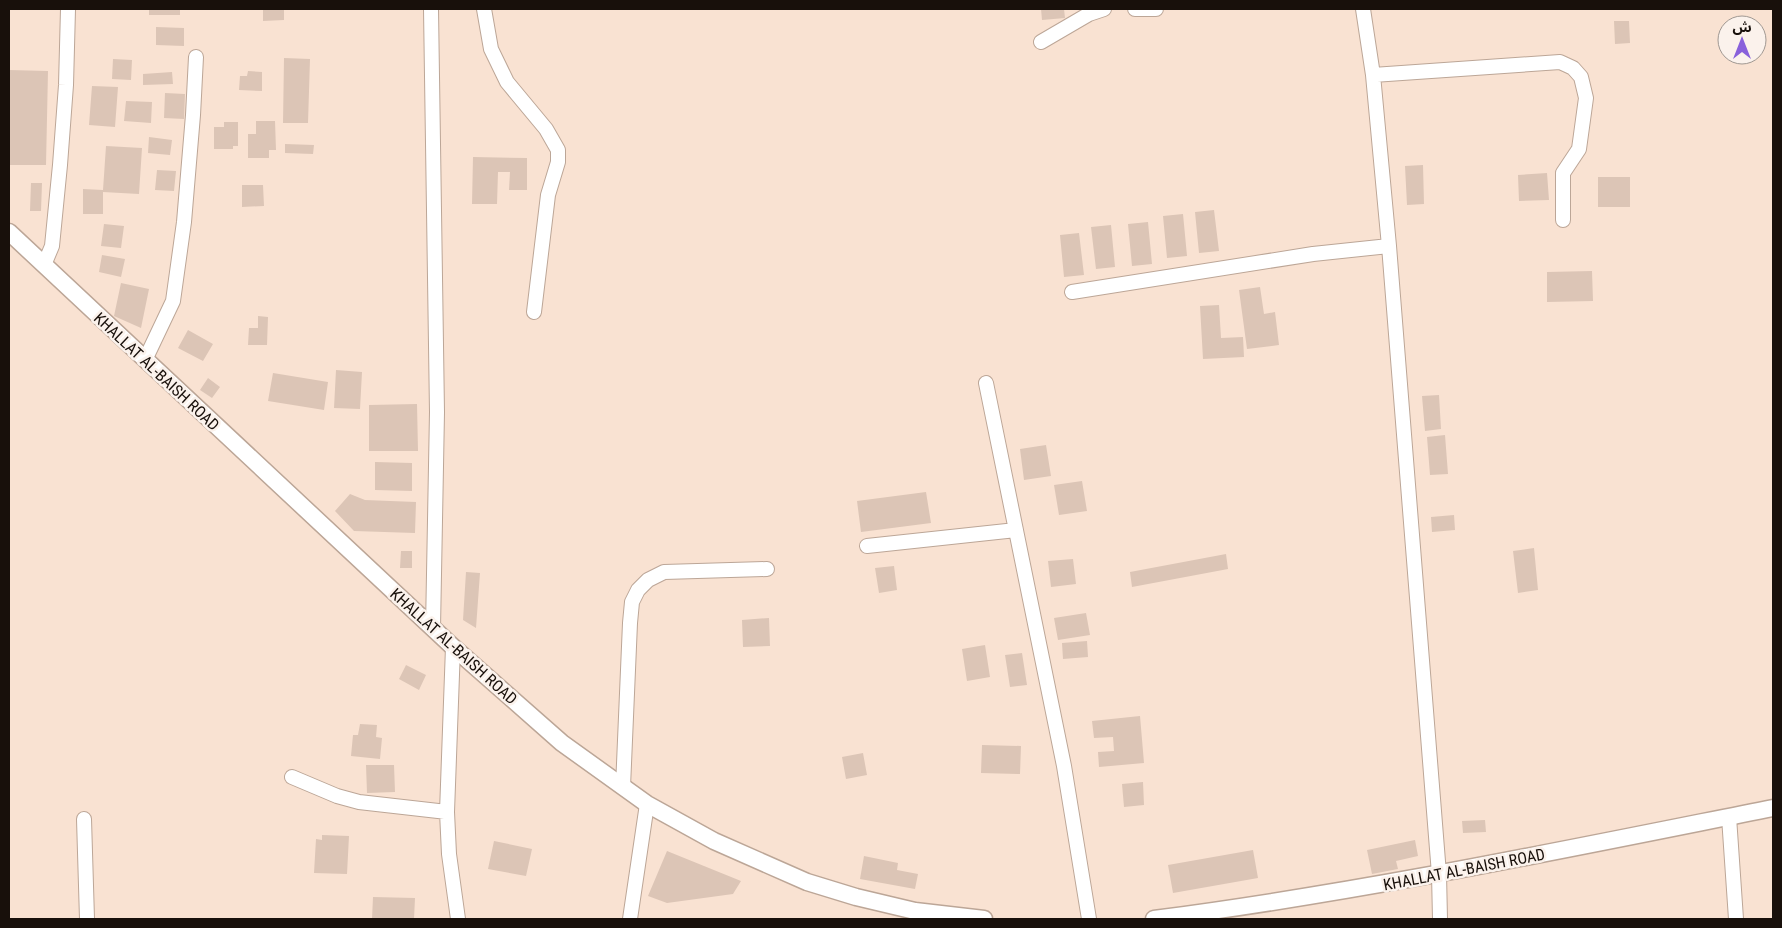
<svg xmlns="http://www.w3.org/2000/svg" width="1782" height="928" font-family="'Roboto Condensed','Noto Sans Arabic',sans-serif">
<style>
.building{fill:#dcc5b6}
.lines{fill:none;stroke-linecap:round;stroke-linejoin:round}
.minor-casing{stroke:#bca697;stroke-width:16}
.tertiary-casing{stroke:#bca697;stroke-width:19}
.minor{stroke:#fff;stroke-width:14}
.tertiary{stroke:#fff;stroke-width:16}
.labels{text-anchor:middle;stroke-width:5;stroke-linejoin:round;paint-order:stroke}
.street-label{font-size:16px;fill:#18100b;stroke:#fbf2ec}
</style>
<rect width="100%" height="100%" fill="#f9e2d2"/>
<path class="building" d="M149,9H180V15H149Z
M263,9H284V20L263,21Z
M1041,9H1064L1065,18L1042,20Z
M1614,21H1629L1630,43L1615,44Z
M156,27L184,28V46L156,45Z
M284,58L310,59L308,123H283Z
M113,59L132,60L131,80L112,79Z
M9,70L48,71L46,165H9Z
M248,71L262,72V91L239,90L240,76H247Z
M172,72L173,84L143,85V74Z
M92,86L118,87L115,127L89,125Z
M165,93L185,94L184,119L164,118Z
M126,101L152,102L151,123L124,121Z
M256,121H275L276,150H269V158H248V134H256Z
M224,122H238V146H233V149H214V127H224Z
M149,137L172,140L170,155L148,153Z
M285,144L314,145L313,154L285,153Z
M106,146L142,148L139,194L103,192V214H83V189L103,190Z
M473,157L527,158V190H509L510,172H498L497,204H472Z
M1423,165L1424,204L1407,205L1405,166Z
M157,170L176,171L174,191L155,190Z
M1547,173L1549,200L1519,201L1518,175Z
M1598,177H1630V207H1598Z
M31,183H42L41,211H30Z
M242,185H263L264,206L242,207Z
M1214,210L1219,251L1199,253L1195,212Z
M1183,214L1187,256L1167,258L1163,216Z
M1148,222L1152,264L1132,266L1128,224Z
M104,224L124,226L121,248L101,246Z
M1111,225L1115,267L1096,269L1091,227Z
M1079,233L1084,275L1064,277L1060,235Z
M102,255L125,259L121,277L99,272Z
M1592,271L1593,301L1547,302V272Z
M121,283L149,289L141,328L114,316Z
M1260,287L1264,314L1275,312L1279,345L1247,349L1239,290Z
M1219,305L1221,338L1243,337L1244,357L1203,359L1200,306Z
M258,316L268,317L267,345H248L249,328H258Z
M188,330L213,344L203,361L178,348Z
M336,370L362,372L360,409L334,408Z
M273,373L328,382L324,410L268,401Z
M208,378L220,387L212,398L200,390Z
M1439,395L1441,429L1425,431L1422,396Z
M417,404L418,451H369V405Z
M1445,435L1448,474L1430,475L1427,437Z
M1046,445L1051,476L1024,480L1020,449Z
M375,462L412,463V491L375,490Z
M1082,481L1087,511L1059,515L1054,485Z
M926,492L931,523L861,532L857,501Z
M350,494L365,500L416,502L415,533L354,531L335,511Z
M1454,515L1455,530L1432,532L1431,517Z
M1534,548L1538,590L1518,593L1513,551Z
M401,551H412V568H400Z
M1226,554L1228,569L1132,587L1130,572Z
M1073,559L1076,584L1051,587L1048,561Z
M894,566L897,590L879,593L875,568Z
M466,572L480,573L476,628L463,620Z
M1086,613L1090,635L1058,640L1054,618Z
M769,618L770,646L743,647L742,620Z
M1087,641L1088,657L1063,659L1062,643Z
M985,645L990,677L967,681L962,649Z
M1022,653L1027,685L1010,687L1005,655Z
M406,665L426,675L419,690L399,679Z
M1140,716L1144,763L1099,767L1098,752L1114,751L1113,737L1094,738L1092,721Z
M360,724L377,725L376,737L382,738L380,759L351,756L353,735H358Z
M982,745L1021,746L1020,774L981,773Z
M863,753L867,775L846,779L842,757Z
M366,765H394L395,792L367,793Z
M1143,782L1144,805L1124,807L1122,784Z
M1485,820L1486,832L1463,833L1462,821Z
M322,835L349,836L347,874L314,873L316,839L322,840Z
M1415,840L1418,856L1396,861L1398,869L1372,874L1367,850Z
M494,841L532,849L526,876L488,869Z
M1253,850L1258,878L1173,893L1168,865Z
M667,851L741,881L733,894L667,903L648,896Z
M864,856L898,863L897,870L918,874L915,889L860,879Z
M373,897L415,898L414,919H372Z"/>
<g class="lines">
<g class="minor-casing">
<path id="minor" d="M431,9L437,412L433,628
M484,9L491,49L507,82L546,129L558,150V162L548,195L534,312
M1135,9H1156
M1363,9L1373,75L1389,246L1439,874L1440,919
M1041,42L1089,14L1104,9
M1373,75L1560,62L1573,68L1581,77L1586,98L1579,149L1563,173V220
M44,265L52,246L60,165L66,85L68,9
M1072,292L1313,254L1389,246
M145,360L173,301L184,222L193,115L196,57
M986,383L1064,766L1089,919
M867,546L1016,530
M453,647L447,812L449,854L458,919
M292,777L337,796L359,802L447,812
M623,787L630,623L632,602L638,590L648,580L664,572L767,569
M1729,817L1736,919
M84,819L87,919
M630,919L647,804"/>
</g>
<g class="tertiary-casing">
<path id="tertiary" d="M9,232L453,647L562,743L647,804L714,841L807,882L856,897L915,911L984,919
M1154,919C1362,892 1567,849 1773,808"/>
</g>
<use href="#minor" class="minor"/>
<use href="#tertiary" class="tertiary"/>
</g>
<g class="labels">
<g class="street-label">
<text transform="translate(157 371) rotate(43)" y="6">KHALLAT AL-BAISH ROAD</text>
<text transform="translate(454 646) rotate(42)" y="6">KHALLAT AL-BAISH ROAD</text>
<text transform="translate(1464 869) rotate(-11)" y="6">KHALLAT AL-BAISH ROAD</text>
</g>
</g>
<rect width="1782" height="928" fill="none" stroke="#18100b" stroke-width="20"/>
<g transform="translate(1742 40)"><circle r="24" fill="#fbf2ec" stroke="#a09892"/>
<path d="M0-4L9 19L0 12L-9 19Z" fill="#8961db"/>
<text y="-8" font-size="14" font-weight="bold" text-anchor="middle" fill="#18100b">ش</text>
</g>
</svg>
